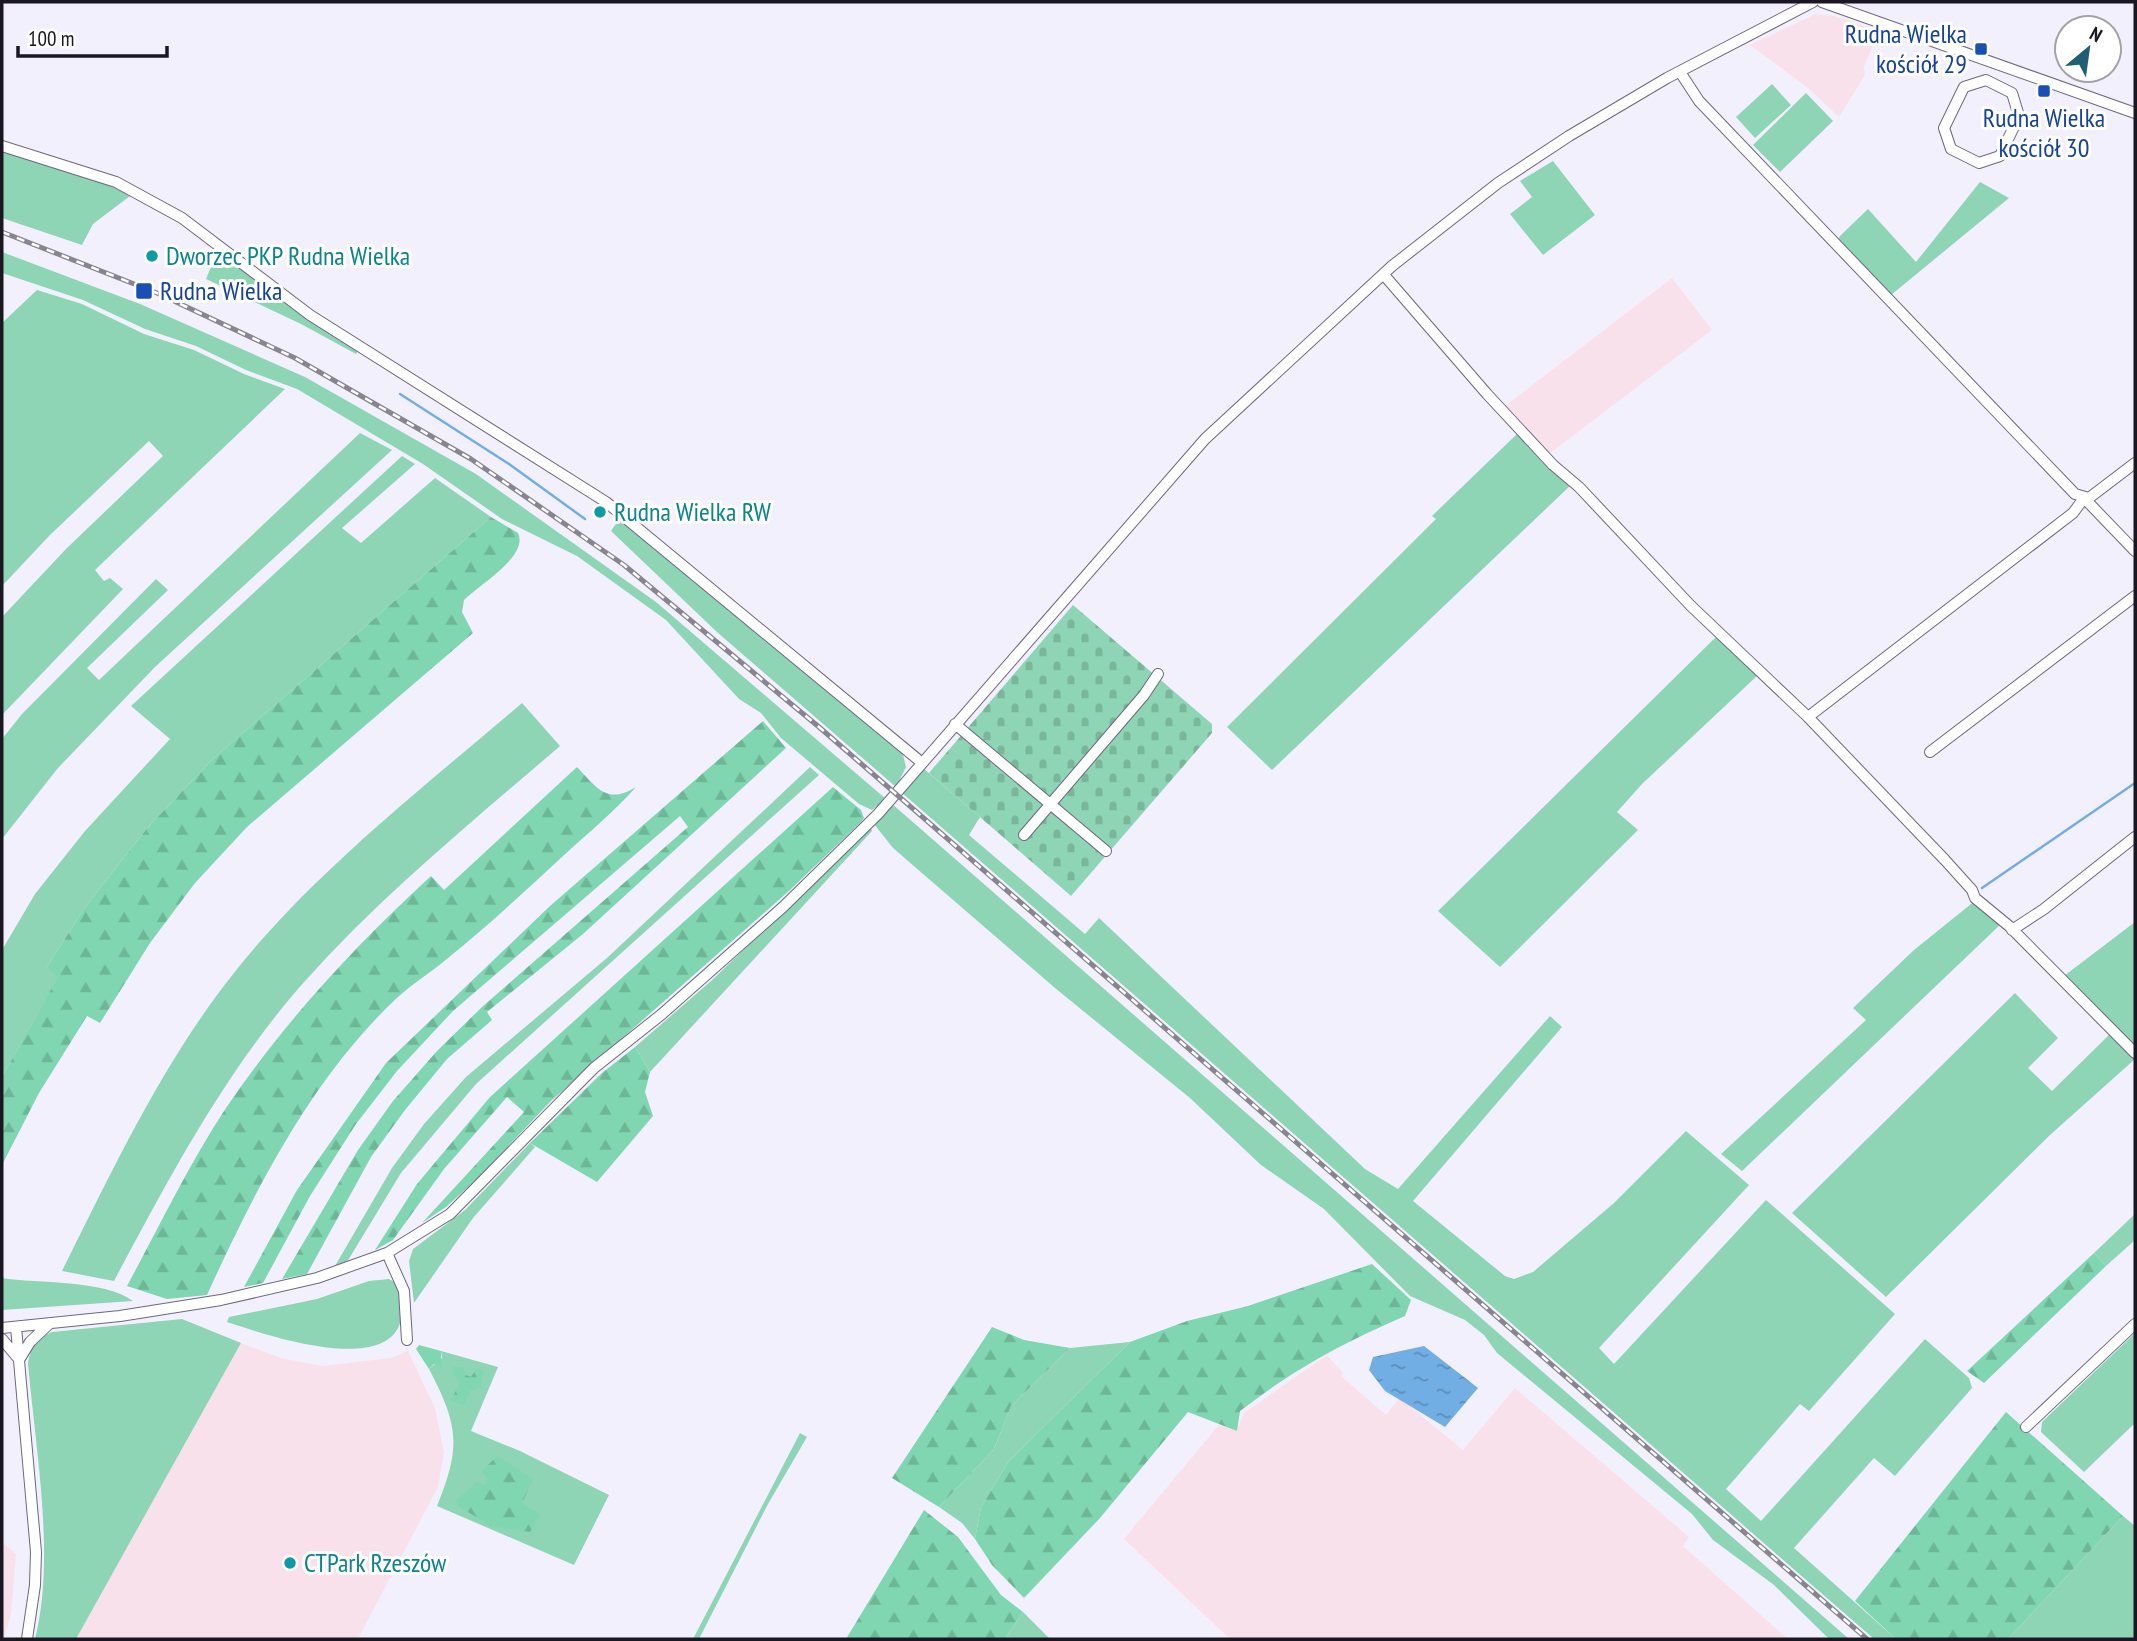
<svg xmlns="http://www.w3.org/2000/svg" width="2137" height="1641" font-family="'PT Sans Narrow',sans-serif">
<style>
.industrial{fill:#f9e1ec}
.green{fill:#8dd5b4}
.forest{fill:url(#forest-firs)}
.cemetery{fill:url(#cemetery-stones)}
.water{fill:url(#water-ripples)}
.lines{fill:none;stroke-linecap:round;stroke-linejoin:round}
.stream{stroke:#71aee4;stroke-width:2.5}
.minor-casing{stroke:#6d6681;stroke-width:12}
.minor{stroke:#fff;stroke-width:10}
.rail-casing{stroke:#888591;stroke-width:5}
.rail{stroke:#fff;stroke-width:2.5;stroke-dasharray:8;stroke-linecap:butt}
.transit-dot{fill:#1a4fb4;stroke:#fff;stroke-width:2.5}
.culture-dot{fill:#0f9aa8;stroke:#fff;stroke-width:2.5}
.labels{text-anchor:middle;stroke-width:6;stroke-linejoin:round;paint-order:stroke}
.transit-label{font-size:26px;fill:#164399;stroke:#fff;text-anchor:end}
.culture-label{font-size:26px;fill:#0d838f;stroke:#fff;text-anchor:start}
</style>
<defs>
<pattern id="forest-firs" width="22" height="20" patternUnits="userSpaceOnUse" patternTransform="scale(1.75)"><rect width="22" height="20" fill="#7fd6b0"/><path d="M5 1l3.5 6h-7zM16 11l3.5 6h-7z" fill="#6db797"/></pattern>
<pattern id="cemetery-stones" width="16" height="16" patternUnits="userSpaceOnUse" patternTransform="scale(1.75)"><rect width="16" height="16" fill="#8dd5b4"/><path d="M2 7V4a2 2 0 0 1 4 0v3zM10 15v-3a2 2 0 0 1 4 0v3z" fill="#79b69a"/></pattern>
<pattern id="water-ripples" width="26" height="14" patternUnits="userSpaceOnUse" patternTransform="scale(1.75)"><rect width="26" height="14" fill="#71aee4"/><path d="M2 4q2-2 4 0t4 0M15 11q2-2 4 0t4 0" fill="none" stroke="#5c8db8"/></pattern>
</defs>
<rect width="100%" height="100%" fill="#f3f0fd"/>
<path class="industrial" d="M1816,14L1834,16L1879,31L1864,67L1865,75L1839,117L1808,88L1750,45Z
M1672,278L1712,330L1549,454L1505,406Z
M241,1343L281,1358L322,1366L391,1358L408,1351L435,1408L444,1452L438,1487L358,1639H76Z
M1327,1355L1343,1373L1341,1376L1386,1415L1400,1398L1463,1450L1515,1388L1689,1537L1683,1546L1788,1639H1230L1124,1539L1219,1425L1237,1430L1244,1413Z
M2,1542L16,1554L11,1614L4,1639H2Z"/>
<path class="green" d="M1772,84L1791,105L1755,138L1736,117Z
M1806,93L1833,121L1780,172L1753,145Z
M2,149L106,181L130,196L93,224L82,245L2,218Z
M1553,161L1595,215L1543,255L1510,214L1532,197L1520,181Z
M1980,182L2009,198L1891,295L1840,243L1839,237L1868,209L1916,262Z
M218,250L358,351L356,354L301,324L206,279Z
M2,252L140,304L305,377L476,474L656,602L886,799L872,810L859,804L781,738L761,713L739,699L666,620L577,556L502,519L423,464L297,389L246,370L196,346L145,329L83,300L2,273Z
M37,290L82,304L144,334L194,350L244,374L285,389L95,570L104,581L110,578L123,589L2,715V617L66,549L163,456L149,441L50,535L2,586V323Z
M360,433L392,450L155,667L58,768L2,839V739L22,714L156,579L168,590L87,668L99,680Z
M1518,433L1572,484L1272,770L1227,727L1436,519L1432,516Z
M402,456L415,464L342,528L361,543L435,478L491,517L213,759L148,827L86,906L46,968L59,976L2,1077V950L35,894L85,831L170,739L131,706Z
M620,518L902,751L906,767L896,787L718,633L611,531Z
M1717,636L1758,675L1642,784L1617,812L1638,830L1500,967L1438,911Z
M522,703L560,746C473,821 382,895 305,981C226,1070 170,1176 114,1281L62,1271C112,1171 161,1066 230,978C308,877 425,786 522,703Z
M810,767L819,775L476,1084L401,1173L347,1262L335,1266L392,1168L424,1124L466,1077L607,958Z
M923,768L980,817L969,835L1085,934L1099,918L1365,1169L1398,1189L1550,1016L1562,1027L1413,1201L1505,1276L1514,1279L1533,1272L1614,1203L1686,1131L1749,1185L1599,1348L1614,1364L1766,1200L1895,1314L1809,1411L1800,1404L1726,1489L1761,1521L1925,1339L1969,1378L1972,1388L1895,1476L1874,1458L1794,1548L1896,1639H1874L901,792Z
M891,803L1849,1639H1830L1826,1636L1774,1585L1713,1540L1692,1514L1497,1353L1484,1335L1465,1320L1410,1296L1324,1209L1261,1165L1190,1098L1055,988L893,848L874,824Z
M871,828L872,831L650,1072L635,1047L711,981Z
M1976,900L2002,923L1742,1171L1721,1154L1866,1020L1853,1008L1914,950Z
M2135,922V1048L2064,976Z
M2015,993L2058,1038L2028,1068L2052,1091L2111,1033L2135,1059L2050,1135L1886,1297L1792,1213Z
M530,1143L535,1147L473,1218L414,1303L409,1261L413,1249L465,1210Z
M2135,1214V1240L2106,1266L2094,1253Z
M2,1278C37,1284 104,1279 133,1301L2,1310Z
M389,1279L398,1284C398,1295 404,1316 399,1326C378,1374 261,1333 227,1322L229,1317L317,1299L369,1281Z
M182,1319L241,1343L76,1639H35C56,1557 35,1447 28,1363C31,1347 36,1338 52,1332Z
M2135,1333V1423L2084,1472L2041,1432L2042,1422Z
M1130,1342L1009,1461L981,1507L975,1539L962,1523L939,1507L994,1449L1011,1406L1070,1348Z
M441,1351L498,1367L471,1431L520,1451L609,1495L574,1565L437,1506C461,1447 459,1426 429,1369L442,1358Z
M800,1433L807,1437L768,1504L699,1639H693Z
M2123,1516L2135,1526V1639H2008Z
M1023,1612L1050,1639H1005Z"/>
<path class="forest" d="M491,517L518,533C529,556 479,585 464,600L462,612L473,633L247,827L195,883L150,943L100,1023L87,1016L39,1093L2,1165V1077L58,977L46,968L86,906L148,827L213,759Z
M763,721L786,748L583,934L487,1012L492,1020L447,1059L405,1110L371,1157L307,1274L282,1279L358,1150L393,1101L437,1051L482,1007L688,827L680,816L453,1011L397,1071L356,1124L310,1196L263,1283L244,1287L297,1190L386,1063L550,906Z
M577,767C597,788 607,805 636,787C614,812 588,833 563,856C525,891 488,926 448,958C432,972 413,983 398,997C312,1077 255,1190 207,1295L167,1299L127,1286C159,1227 189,1164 226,1108C285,1021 354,947 431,876L444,890Z
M833,787L861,810L864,818L861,822L790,890L551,1101L477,1179L446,1207L422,1223L524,1112L507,1097L444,1169L393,1240L375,1250L417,1184L490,1097Z
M635,1047L650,1072L645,1092L653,1116L597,1182L530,1143L602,1073Z
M2094,1253L2106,1266L1984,1383L1967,1371Z
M1372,1264L1411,1300L1405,1316C1341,1344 1296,1368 1240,1411L1237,1431L1188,1412L1100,1518L1024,1598L992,1565L975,1539L981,1507L1009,1461L1130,1342L1187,1321L1248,1306Z
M992,1327L1024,1340L1070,1348L1011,1406L994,1449L939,1507L892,1478Z
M419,1345L441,1351V1366L434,1364L429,1369L416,1349Z
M453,1367H463L466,1375L471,1377L476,1369L483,1370L481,1387L470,1391L464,1405L451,1400L460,1383L454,1375Z
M2006,1412L2123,1516L2008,1639H1896L1855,1601Z
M497,1456L533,1479L522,1503L540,1514L530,1532L491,1526L458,1506L456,1501L477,1482L485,1485L488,1480L482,1471Z
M924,1510L958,1537L1001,1595L1023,1612L1005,1639H846Z"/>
<path class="cemetery" d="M1073,605L1212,724V733L1071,896L929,773Z"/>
<path class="water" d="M1424,1346L1478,1388L1445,1427L1385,1391L1369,1370L1373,1357Z"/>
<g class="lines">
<path class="stream" d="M400,394L509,464L585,519
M1982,888L2135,783"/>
<g class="minor-casing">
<path id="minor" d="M1822,2L2135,113
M1680,72L1699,101L2075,494L2089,498L2135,463
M1986,80L2012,93L2019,116L2000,156L1979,163L1951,149L1944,128L1964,87Z
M2,146L116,182L182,218L310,315L606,502L921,762
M1384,275L1487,394L1553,465L1579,487L1691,606L1808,717L1945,860L1972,890L1975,898L2009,926L2135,1053
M1808,717L2073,513L2084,498L2135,551
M955,724L1106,851
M1930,752L2135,596
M1024,835L1144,695L1158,674
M2012,930L2044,909L2135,837
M387,1253L404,1291L407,1340
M16,1327L36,1552L35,1585L27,1639
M2,1328L120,1316L221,1300L317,1278L387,1253L450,1214L594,1068L662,1014L783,907L878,814L1205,439L1392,266L1498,183L1569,136L1667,78L1813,2
M2,1339L17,1357
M19,1360L30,1342L49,1324
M2026,1427L2135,1324"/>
</g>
<use href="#minor" class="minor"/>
<g class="rail-casing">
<path id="rail" d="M2,232L157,293L295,358L471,459L624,565L819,727L1867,1639"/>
</g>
<use href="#rail" class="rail"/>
</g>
<g class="transit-dot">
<rect x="1974" y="42" width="14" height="14" rx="3.5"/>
<rect x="2037" y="84" width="14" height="14" rx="3.5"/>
<rect x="135" y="282" width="18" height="18" rx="3.5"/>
</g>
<g class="culture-dot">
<circle cx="152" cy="256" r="7"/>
<circle cx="600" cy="512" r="7"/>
<circle cx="290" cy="1563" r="7"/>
</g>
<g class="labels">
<g class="transit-label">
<text x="1967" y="43">Rudna Wielka<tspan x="1967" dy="30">kościół 29</tspan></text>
<text x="2044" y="127" text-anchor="middle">Rudna Wielka<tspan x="2044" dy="30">kościół 30</tspan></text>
<text x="160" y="300" text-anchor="start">Rudna Wielka</text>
</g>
<g class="culture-label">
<text x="166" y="265">Dworzec PKP Rudna Wielka</text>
<text x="614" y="521">Rudna Wielka RW</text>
<text x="304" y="1572">CTPark Rzeszów</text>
</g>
</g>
<rect width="2137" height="1641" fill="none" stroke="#1a1722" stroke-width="7"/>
<g transform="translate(2088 49) rotate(29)"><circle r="33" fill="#ffffff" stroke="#a3a2a7" stroke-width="2"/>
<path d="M0-5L12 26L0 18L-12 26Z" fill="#1f5f74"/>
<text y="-10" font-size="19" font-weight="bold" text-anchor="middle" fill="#1a1722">N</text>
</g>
<path d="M18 46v10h149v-10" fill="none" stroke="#1a1722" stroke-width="3.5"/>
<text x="28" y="46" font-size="21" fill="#1a1722" stroke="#ffffff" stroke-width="5" paint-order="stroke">100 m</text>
</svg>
